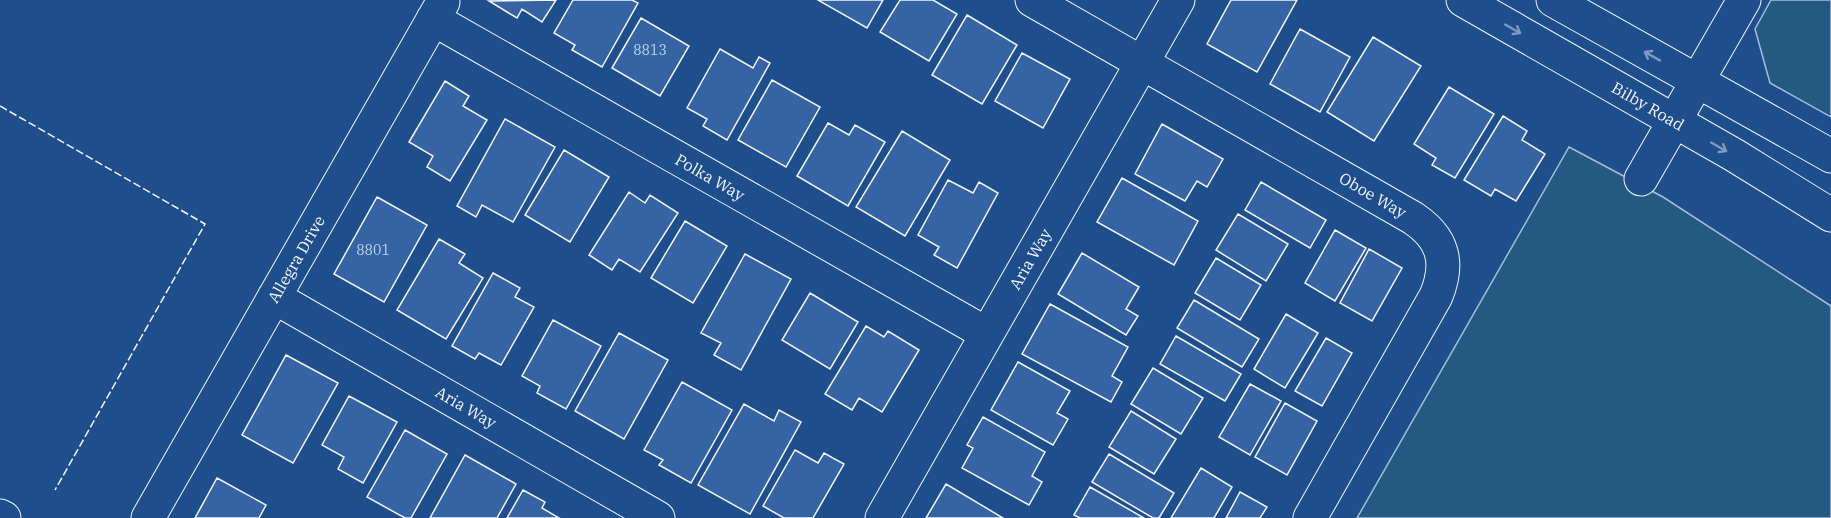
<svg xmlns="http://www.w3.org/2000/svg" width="1831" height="518" font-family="'IBM Plex Serif',serif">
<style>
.green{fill:#245a82;stroke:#a8bbd7;stroke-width:1.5}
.building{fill:#3563a3;stroke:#f2f6ff;stroke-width:1.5}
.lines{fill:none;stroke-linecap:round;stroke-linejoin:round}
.minor-casing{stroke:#f2f6ff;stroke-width:35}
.minor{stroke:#1f4e8c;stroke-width:33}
.fence{stroke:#f2f6ff;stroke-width:1.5;stroke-dasharray:8 3;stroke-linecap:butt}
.oneway{stroke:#7e9ac0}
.labels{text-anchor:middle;stroke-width:4.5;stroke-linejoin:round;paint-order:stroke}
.number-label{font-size:14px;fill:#c3d1e8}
.street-label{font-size:16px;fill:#f2f6ff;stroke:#1f4e8c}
</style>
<rect width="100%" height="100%" fill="#1f4e8c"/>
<path class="green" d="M1771,0H1831V117L1770,83L1755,29Z
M1569,147L1663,197L1831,306V518H1357Z"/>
<path class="building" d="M556,0L542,22L522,9L517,18L489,1Z
M573,0H632L638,3L602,67L572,50L575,45L554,33Z
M818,0H883L867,28Z
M900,0H933L957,14L929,61L880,32Z
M1231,0H1297L1257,72L1207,44Z
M967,15L1017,45L982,104L932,75Z
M641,18L689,46L660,96L612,68Z
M1300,29L1350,57L1320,112L1270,84Z
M1373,37L1421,66L1374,141L1327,112Z
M720,49L753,68L759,57L770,63L727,140L703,126L707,119L687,108Z
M1022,53L1070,79L1043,128L995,101Z
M772,80L820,107L786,167L738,140Z
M445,81L469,96L463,106L487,120L450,181L427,167L433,156L409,142Z
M1449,87L1494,114L1455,178L1432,165L1436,158L1414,144Z
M1503,116L1527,131L1522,140L1545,154L1516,201L1495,189L1491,196L1464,180Z
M505,119L555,147L513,222L482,205L476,217L457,206Z
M828,123L849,135L855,125L885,142L848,206L797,176Z
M1162,124L1223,159L1207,187L1197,181L1185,201L1135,174Z
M902,131L950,160L905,236L856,207Z
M564,150L609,177L570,242L525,215Z
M1122,178L1198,221L1174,265L1097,222Z
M948,180L973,193L979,182L998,193L957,268L934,255L939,247L918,235Z
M1261,182L1326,220L1310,248L1245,210Z
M629,192L645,203L650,195L678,213L640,272L619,259L612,270L589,255Z
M377,197L427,225L384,302L334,274Z
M1238,214L1288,244L1266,281L1216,250Z
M685,221L727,246L693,303L651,278Z
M1335,230L1366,248L1335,301L1305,283Z
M439,239L465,254L459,263L483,278L446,339L397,310Z
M1369,249L1402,268L1372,321L1340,303Z
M1082,253L1139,287L1126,309L1138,316L1126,335L1058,294Z
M745,254L791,279L741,370L714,355L721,343L701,333Z
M1216,258L1261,285L1240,320L1195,293Z
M493,273L520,288L515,297L534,307L501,365L479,353L475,359L452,346Z
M810,293L858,322L830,369L782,340Z
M1194,300L1259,339L1242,367L1177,328Z
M1050,304L1128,347L1112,376L1122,382L1111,402L1022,354Z
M1286,314L1318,333L1285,388L1254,369Z
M553,320L601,346L566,409L537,393L540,386L522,376Z
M866,326L884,337L888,331L919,350L882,412L859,398L852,410L825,394Z
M619,333L668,360L624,439L575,411Z
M1176,336L1241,374L1225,401L1160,364Z
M1326,338L1352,353L1322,406L1295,391Z
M286,355L338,383L293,463L242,435Z
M1018,362L1070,391L1057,413L1068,419L1053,445L991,410Z
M1153,368L1203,398L1181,434L1131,404Z
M682,382L732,410L691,483L659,465L663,460L644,450Z
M1250,384L1281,401L1250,455L1219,437Z
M349,396L397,422L363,483L338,469L344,457L322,445Z
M1285,403L1317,421L1287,475L1255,457Z
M744,404L774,421L779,410L801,422L750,514L698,485Z
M1131,411L1176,439L1154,474L1109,447Z
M983,417L1045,452L1032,476L1042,482L1029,505L962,468L973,448L967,445Z
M405,430L447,454L411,518H405L367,497Z
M795,450L818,463L824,453L844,464L813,518H784L763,506Z
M1109,454L1174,493L1159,518H1153L1092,482Z
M465,455L516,484L497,518H430Z
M1201,468L1232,487L1214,518H1171Z
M217,478L266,505L259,518H195Z
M946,484L1003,518H926Z
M1090,487L1144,518H1080L1074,515Z
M523,490L545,502L542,508L559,518H507Z
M1240,492L1267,507L1260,518H1226Z"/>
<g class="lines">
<g class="minor-casing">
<path id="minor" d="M1032,0L1413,218C1443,238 1450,262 1436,296L1310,518
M1463,0L1734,155L1831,215
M1553,0L1831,156
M433,19L987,334
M1641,179L1744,0
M274,297L658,518
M0,516L4,518
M148,518L443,2
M882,518L1178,0"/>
</g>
<use href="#minor" class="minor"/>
<path class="fence" d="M0,106L205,224L55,490"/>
</g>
<defs><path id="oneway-shaft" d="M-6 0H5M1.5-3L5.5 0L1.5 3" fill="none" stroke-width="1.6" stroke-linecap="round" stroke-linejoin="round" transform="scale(1.5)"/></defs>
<g class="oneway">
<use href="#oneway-shaft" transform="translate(1513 29) rotate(30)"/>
<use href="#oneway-shaft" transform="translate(1652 56) rotate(-151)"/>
<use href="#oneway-shaft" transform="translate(1719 147) rotate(30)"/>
</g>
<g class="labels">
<g class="number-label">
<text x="650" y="55">8813</text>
<text x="373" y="255">8801</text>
</g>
<g class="street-label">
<text transform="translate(1648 106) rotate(30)" y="6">Bilby Road</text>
<text transform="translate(710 177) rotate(30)" y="6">Polka Way</text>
<text transform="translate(1373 195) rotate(30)" y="6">Oboe Way</text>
<text transform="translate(296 259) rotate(-60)" y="6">Allegra Drive</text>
<text transform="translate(1030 259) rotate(-60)" y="6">Aria Way</text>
<text transform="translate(466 407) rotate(30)" y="6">Aria Way</text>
</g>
</g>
</svg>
